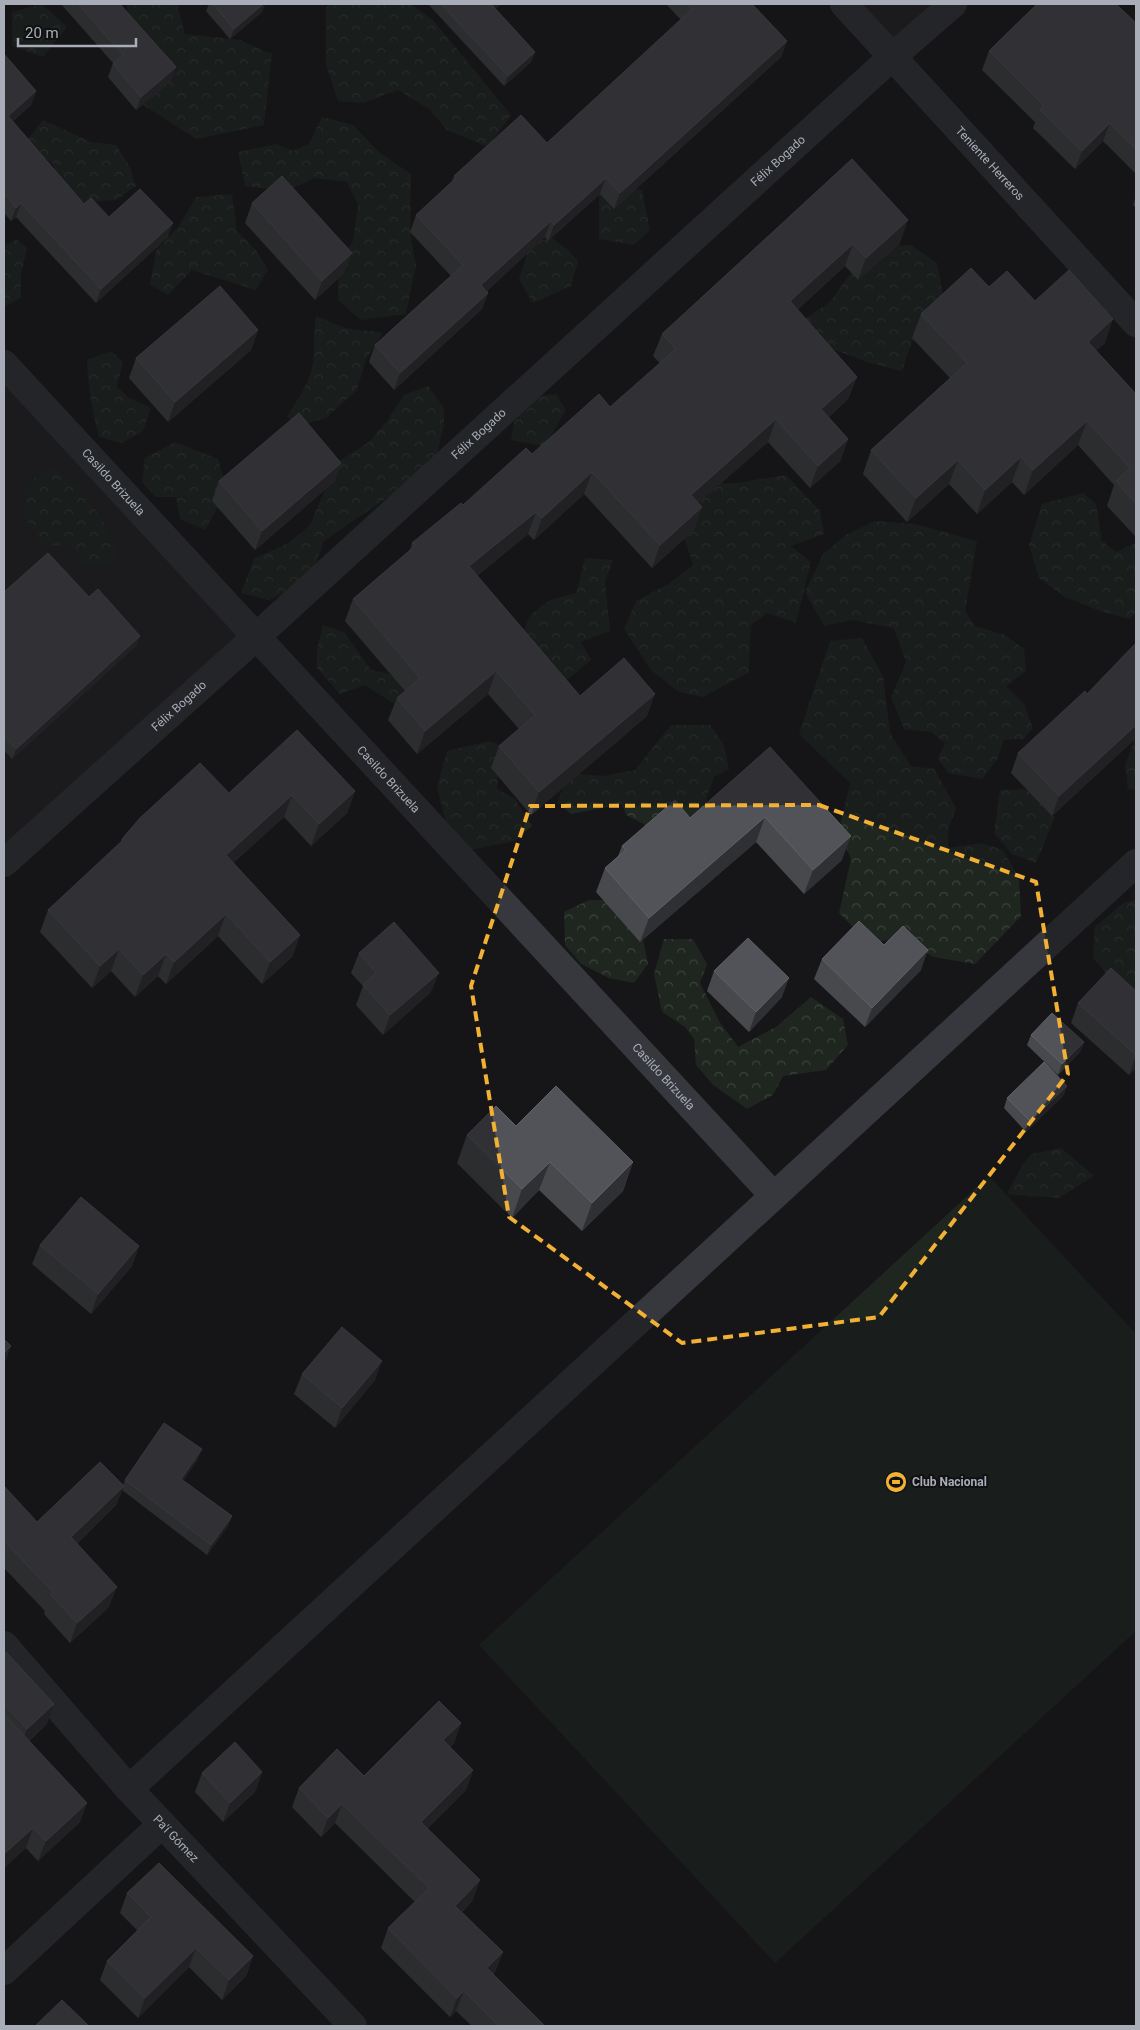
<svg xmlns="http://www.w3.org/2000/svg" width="1140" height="2030" font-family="Roboto,sans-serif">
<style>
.built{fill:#222225}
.green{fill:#1e261f}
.forest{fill:url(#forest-crowns)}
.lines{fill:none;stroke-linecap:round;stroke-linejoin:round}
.street{stroke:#37383d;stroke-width:28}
.wall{fill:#47494d}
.shaded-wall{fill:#2f3033}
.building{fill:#525359;stroke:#5f6168}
.marked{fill:none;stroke:#f2b134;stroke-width:4;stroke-dasharray:10 6;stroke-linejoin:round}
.labels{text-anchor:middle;stroke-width:4;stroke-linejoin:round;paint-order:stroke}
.street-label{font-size:12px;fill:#a8adb8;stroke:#111113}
.poi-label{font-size:12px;font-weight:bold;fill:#a8adb8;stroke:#111113;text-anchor:start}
</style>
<defs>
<pattern id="forest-crowns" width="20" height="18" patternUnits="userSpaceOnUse" patternTransform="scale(1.25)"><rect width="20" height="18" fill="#1e261f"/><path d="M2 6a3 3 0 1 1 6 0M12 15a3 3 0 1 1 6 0" fill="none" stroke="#3c433d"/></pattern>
</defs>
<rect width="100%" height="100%" fill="#161618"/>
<path class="built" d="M844,4H953L892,57Z
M4,364L257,636L4,863Z"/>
<path class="green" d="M989,1176L1136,1334V1631L775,1963L479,1645Z"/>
<path class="forest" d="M42,4L67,27L43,57L12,46V12Z
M128,4H177L185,34L240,40L272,54L264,125L196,139L142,104L160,69L153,40L127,12Z
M332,4H411L433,20L511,115L488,147L447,130L429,109L398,90L363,103L338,101L326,65V7Z
M322,117L353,125L379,152L411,174L410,232L416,265L406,314L361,320L338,300V265L353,241L358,205L347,182L314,178L287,191L245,186L238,152L276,144L293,151L309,144Z
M43,120L91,142L116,145L130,167L136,186L116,200L75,203L60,184L53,164L23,145Z
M599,184L642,190L650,230L634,245L599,239Z
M232,194L237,231L256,250L268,270L256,290L192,270L168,295L150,285L156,251L179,226L196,197Z
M551,237L568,250L578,261L571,286L533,303L519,279L530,245Z
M16,239L27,248L21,274V298L6,306L4,305V246Z
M911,245L937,263L943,296L918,324L902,371L867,362L835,350L808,368L803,320L830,302L870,246Z
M316,316L345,328L383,333L366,359L357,390L326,418L298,426L287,417C297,400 310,383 313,363C315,348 313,332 316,316Z
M111,351L123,362L117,387L129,398L151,408L143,431L122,443L99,437C92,411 88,387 87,360Z
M428,386L444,408V424L437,455L391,495L324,541L310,581L269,600L241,593L254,559L290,542L310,525L337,462L369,442L387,421L404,395Z
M556,394L566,410L545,446L511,440L514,421L534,397Z
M175,442L218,459L227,490L205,530L180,519L176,497H155L142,482L145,458Z
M52,468L78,486L104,522L115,542L114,563L83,565L72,545L44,546L25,518V484Z
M786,475L820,511L824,534L791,546L811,562L796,623L767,613L751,625L749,672L703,697L679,692L651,670L624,629L636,601L670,583L693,565L680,523L701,484L737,483Z
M1083,493L1096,504L1102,541L1116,552L1136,543V612L1129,619L1100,611L1065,597L1039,578L1029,545L1042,504Z
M875,521L915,524L977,541L965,611L975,626L1005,635L1024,649L1026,671L1006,686L1024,704L1033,728L1024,739L1004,740L998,758L982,779L948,773L938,758L945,743L931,732L904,729L891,697L906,662L894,628L852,620L824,626L805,592L823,554L846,535Z
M585,558L613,560L605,582L610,631L581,642L591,660L568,679L542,677L518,644L530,615L550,600L576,593Z
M323,625L344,632L371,670L413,679L394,704L365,685L340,694L317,668V649Z
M862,638L883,676L890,733L911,766L934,769L956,808L948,830V848L981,843L1003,850L1019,878L1021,916L975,964L934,957L896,938L870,944L839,913L851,859L839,830L850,783L799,734L830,641Z
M671,725H710L724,745L729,769L714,777L706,799L725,830L651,828L626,815L622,804L571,814L557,802L570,773L603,776L635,770Z
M1135,739H1136V789L1128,790L1125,765Z
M490,741L500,745L497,789L515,799L532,826L515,841L470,850L448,830L437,787L447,751Z
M1029,789L1052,816L1055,817L1036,863L1012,854L994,833L1000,790Z
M589,900H609L643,939L648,964L634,983L609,978L581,964L565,945L564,912Z
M1136,900V991L1114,983L1093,957L1095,927L1123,903Z
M664,939H693L707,964L700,983L719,1021L738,1047L776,1027L811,997L843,1019L848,1045L826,1070L783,1076L773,1095L747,1109L713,1085L696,1065L694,1039L685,1027L662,1012L654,974Z
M1061,1148L1094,1176L1059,1198L1007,1194L1021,1167L1031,1154Z"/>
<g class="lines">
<g class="street">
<path id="s1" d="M844,4L1136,323"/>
<path id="s2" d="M4,364L774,1196"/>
<path id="s3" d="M4,863L257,636L892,57L953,4"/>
<path id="s4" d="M4,1645L129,1789L353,2026"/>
<path d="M129,1789L1136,863"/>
<path d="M4,1971L162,1824"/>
</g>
</g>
<path class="wall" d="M61,4H120L171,81L136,110L108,77L113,63Z
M209,4H265L262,12L230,39L206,11Z
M428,4H501L495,9L535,52L531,62L504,86Z
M666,4H752L787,41L781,57L614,209L600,194L548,241L545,237L487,291L488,293L482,309L394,390L369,362L375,345L451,276L410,232L416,215L451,183L454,176L547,143L681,20Z
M1037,4H1118L1117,5L1136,23V174L1103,141L1075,169L1033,128L1035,122L982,70L989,51Z
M4,54L36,91L31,105L13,121L84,204L109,217L168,237L96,303L16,217L11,221L4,213Z
M852,159L900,243L858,280L845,266L797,310L857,377L848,399L829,417L848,439L840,461L810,488L768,442L698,503L702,507L694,530L652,568L584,494L534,540L528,534L477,576L580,696L647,716L531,815L491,768L499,746L519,729L488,694L417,754L388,720L397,698L405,691L345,621L353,599L410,550L412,543L463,505L532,454L610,407L660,363L653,356L662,334Z
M1136,195V208L1133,205Z
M252,203L344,273L315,300L245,223Z
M989,287L1035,301L1105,343L1096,350L1136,394V537L1107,506L1114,485L1078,445L1024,495L1012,482L977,514L949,484L907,522L863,474L871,450L950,378L912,338L921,314Z
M258,330L251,350L168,422L129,378L136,358Z
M341,463L334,482L255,550L212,501L219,481Z
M4,592L89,597L140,636L136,646L12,759L4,750Z
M1136,643V740L1135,739L1052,816L1011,773L1018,753L1087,694Z
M770,747L842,860L804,894L756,842L640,942L596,892L605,868L618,856L622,846L690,818Z
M355,791L347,813L311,846L284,817L233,863L300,935L292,957L262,984L218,936L166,984L158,976L135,997L111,971L92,988L40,932L48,910L120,844L122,839L229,793Z
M884,945L921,970L865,1027L814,979L822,959Z
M359,953L431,992L383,1035L356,1005L363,986L351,973Z
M714,971L782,997L749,1032L707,991Z
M1136,991V1068L1129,1075L1071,1023L1078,1003Z
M1031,1035L1084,1042L1080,1052L1058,1075L1027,1045Z
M1067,1086L1063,1096L1026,1132L1004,1108L1007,1098Z
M516,1126L633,1162L623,1191L582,1231L539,1190L512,1218L457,1163L467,1135Z
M40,1245L139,1246L132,1266L91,1314L32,1264Z
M302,1374L375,1380L335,1428L294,1394Z
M198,1459L183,1480L232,1516L228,1526L207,1555L122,1490L116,1505L77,1544L109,1607L70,1643L44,1614L45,1611L4,1568V1486L37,1522L123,1485L125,1480Z
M4,1653L47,1724L29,1741L80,1822L38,1861L26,1848L4,1868Z
M461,1723L454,1743L450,1747L473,1770L466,1790L428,1828L473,1900L462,1912L503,1952L495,1972L493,1974L545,2026H472L456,2011L450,2017L381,1948L388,1928L415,1902L335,1823L321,1837L292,1807L299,1788L364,1776Z
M262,1772L255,1792L223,1822L195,1792L202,1773Z
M127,1893L253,1956L246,1976L222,2000L189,1967L138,2018L100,1980L107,1961L138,1931L120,1913Z"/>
<path class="shaded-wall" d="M263,4H265L262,12L230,39L234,29Z
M493,4H501L488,15L492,5Z
M787,41L781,57L614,209L620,193Z
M535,52L531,62L504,86L508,76Z
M176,67L171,81L136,110L141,97Z
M36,91L31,105L4,129L8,116Z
M1110,123L1103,141L1075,169L1082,151Z
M606,178L600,194L548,241L554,225Z
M21,203L16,217L11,221L16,208Z
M908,220L900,243L858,280L866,258Z
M551,221L545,237L475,302L481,285Z
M173,223L168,237L96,303L101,289Z
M853,244L845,266L781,324L790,301Z
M352,253L344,273L315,300L322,281Z
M488,293L482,309L394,390L400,373Z
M1113,319L1105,343L1079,366L1088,342Z
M258,330L251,350L168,422L175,402Z
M857,377L848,399L813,432L821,409Z
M776,419L768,442L683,517L691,495Z
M1087,421L1078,445L1024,495L1033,470Z
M848,439L840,461L810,488L818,466Z
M1021,457L1012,482L977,514L985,490Z
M958,460L949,484L907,522L916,498Z
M341,463L334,482L255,550L262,531Z
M592,472L584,494L534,540L542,518Z
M702,507L694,530L652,568L660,545Z
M536,512L528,534L461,589L469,566Z
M140,636L136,646L12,759L16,749Z
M496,671L488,694L417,754L425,731Z
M655,694L647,716L531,815L539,792Z
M1136,725V735L1135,739L1052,816L1059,796Z
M355,791L347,813L311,846L319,824Z
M292,795L284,817L218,877L226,855Z
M765,817L756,842L640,942L649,918Z
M851,836L842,860L804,894L813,870Z
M226,914L218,936L166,984L174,962Z
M300,935L292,957L262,984L270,962Z
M119,949L111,971L92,988L100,966Z
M928,950L921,970L865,1027L872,1008Z
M166,954L158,976L135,997L143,975Z
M439,973L431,992L383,1035L390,1015Z
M789,978L782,997L749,1032L756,1012Z
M1084,1042L1080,1052L1058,1075L1062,1064Z
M1136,1056V1068L1129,1075Z
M1067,1086L1063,1096L1026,1132L1030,1121Z
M550,1162L539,1190L512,1218L522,1189Z
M633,1162L623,1191L582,1231L592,1203Z
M139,1246L132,1266L91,1314L98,1294Z
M11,1346L4,1365V1353Z
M382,1361L375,1380L335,1428L342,1408Z
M202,1449L198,1459L178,1489L181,1479Z
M124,1486L116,1505L64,1557L71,1537Z
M232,1516L228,1526L207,1555L211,1545Z
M117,1587L109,1607L70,1643L77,1623Z
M54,1704L47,1724L20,1748L27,1729Z
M461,1723L454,1743L436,1760L443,1740Z
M473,1770L466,1790L414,1841L421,1822Z
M262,1772L255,1792L223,1822L230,1803Z
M87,1803L80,1822L38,1861L46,1841Z
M342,1804L335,1823L321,1837L328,1818Z
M33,1828L26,1848L4,1868V1854Z
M480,1880L473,1900L448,1925L455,1906Z
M196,1948L189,1967L138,2018L145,1998Z
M503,1952L495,1972L480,1988L487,1968Z
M253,1956L246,1976L222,2000L229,1980Z
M464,1991L456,2011L450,2017L457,1998Z"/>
<path class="building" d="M78,4H120L176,67L141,97L113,64L123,55Z
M213,4H263L234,29Z
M441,4H493L492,5L535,52L508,76Z
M687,4H752L787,41L620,193L606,178L554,225L551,221L481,285L488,293L400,373L375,345L463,265L416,215L456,178L454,176L521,115L547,143L692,9Z
M1037,4H1116L1136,23V149L1110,123L1082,151L1040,110L1044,106L989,51Z
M4,54L36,91L8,116L84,204L91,198L109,217L140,189L173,223L101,289L21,203L16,208L4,193Z
M852,159L908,220L866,258L853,244L790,301L857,377L821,409L848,439L818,466L776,419L691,495L702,507L660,545L592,472L542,518L536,512L469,566L580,696L624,658L655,694L539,792L499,746L535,715L496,671L425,731L397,698L420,678L353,599L415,546L412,543L461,503L463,505L526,448L532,454L599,394L610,407L676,349L662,334Z
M282,176L352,253L322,281L252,203Z
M971,268L989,287L1007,271L1035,301L1069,270L1113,319L1088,342L1136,394V504L1116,481L1130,468L1087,421L1033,470L1021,457L985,490L958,460L916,498L871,450L967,363L921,314Z
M220,286L258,330L175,402L136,358Z
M299,413L341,463L262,531L219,481Z
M48,553L89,597L98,589L140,636L16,749L4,736V592Z
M1136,643V725L1059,796L1018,753L1085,691L1087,694Z
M297,730L355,791L319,824L292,795L226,855L300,935L270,962L226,914L174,962L166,954L143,975L119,949L100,966L48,910L123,840L122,839L140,818L200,763L229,793Z
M770,747L851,836L813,870L765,817L649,918L605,868L626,850L622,846L675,800L690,818Z
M859,921L884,945L903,926L928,950L872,1008L822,959Z
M394,922L439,973L390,1015L363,985L376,973L359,953Z
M748,938L789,978L756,1012L714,971Z
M1111,968L1136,991V1055L1078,1003Z
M1052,1013L1084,1042L1062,1064L1031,1035Z
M1044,1062L1067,1086L1030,1121L1007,1098Z
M556,1086L633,1162L592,1203L550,1162L522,1189L467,1135L496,1106L516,1126Z
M81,1197L139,1246L98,1294L40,1245Z
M342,1327L382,1361L342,1408L302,1374Z
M4,1339L11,1346L4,1353Z
M164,1423L202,1449L181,1479L232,1516L211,1545L125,1480Z
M100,1462L124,1486L71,1537L117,1587L77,1623L51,1595L53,1592L4,1541V1486L37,1522Z
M6,1652L54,1704L27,1729L4,1704V1653Z
M439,1701L461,1723L443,1740L473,1770L421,1822L480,1880L455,1906L503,1952L487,1968L545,2026H499L464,1991L457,1998L388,1928L429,1888L342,1804L328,1818L299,1788L337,1749L364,1776Z
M4,1714L87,1803L46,1841L33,1828L4,1854Z
M235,1742L262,1772L230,1803L202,1773Z
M159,1863L253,1956L229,1980L196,1948L145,1998L107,1961L151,1917L127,1893Z
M62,2000L89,2026H35Z"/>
<path d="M0 0H1140V2030H0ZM819,805L1036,882L1068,1074L879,1317L682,1343L509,1217L471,986L530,806Z" fill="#161618" fill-opacity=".55" fill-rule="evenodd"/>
<path class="marked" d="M819,805L1036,882L1068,1074L879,1317L682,1343L509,1217L471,986L530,806Z"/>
<defs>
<g id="stadium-disc" transform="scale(1.125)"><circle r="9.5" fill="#f2b134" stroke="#111113"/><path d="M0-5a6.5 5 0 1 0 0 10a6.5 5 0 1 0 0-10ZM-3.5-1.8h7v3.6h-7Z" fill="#111"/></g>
</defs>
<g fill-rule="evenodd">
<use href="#stadium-disc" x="896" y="1482"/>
</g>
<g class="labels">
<g class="street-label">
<text dy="4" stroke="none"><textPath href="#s3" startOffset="1045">Félix Bogado</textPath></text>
<text dy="4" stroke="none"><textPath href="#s1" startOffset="216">Teniente Herreros</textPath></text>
<text dy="4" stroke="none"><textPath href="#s3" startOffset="640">Félix Bogado</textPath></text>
<text dy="4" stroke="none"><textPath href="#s2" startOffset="161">Casildo Brizuela</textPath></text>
<text dy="4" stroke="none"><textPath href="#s3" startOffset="235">Félix Bogado</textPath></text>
<text dy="4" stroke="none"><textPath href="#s2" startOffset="566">Casildo Brizuela</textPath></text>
<text dy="4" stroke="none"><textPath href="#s2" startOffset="971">Casildo Brizuela</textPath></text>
<text dy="4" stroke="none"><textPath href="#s4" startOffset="259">Pa'í Gómez</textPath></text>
</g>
<g class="poi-label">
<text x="912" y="1486">Club Nacional</text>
</g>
</g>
<rect width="1140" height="2030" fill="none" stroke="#a8adb8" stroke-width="10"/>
<path d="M18 38v8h118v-8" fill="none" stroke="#a8adb8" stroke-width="2.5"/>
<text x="25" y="38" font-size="15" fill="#a8adb8" stroke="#111113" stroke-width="4" paint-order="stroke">20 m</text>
</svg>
